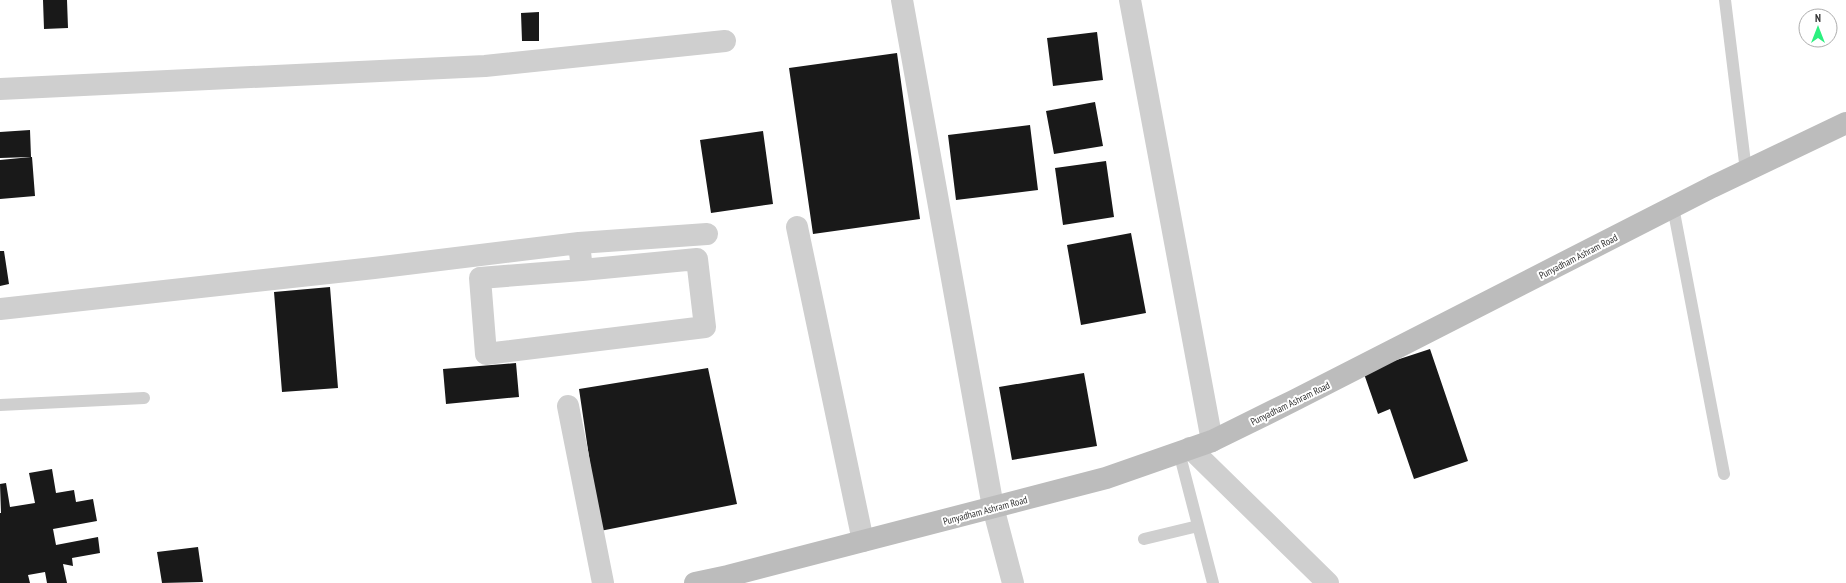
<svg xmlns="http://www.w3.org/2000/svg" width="1846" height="583" font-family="'PT Sans Narrow',sans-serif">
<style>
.building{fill:#191919}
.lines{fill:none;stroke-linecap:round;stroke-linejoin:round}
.lane{stroke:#cfcfcf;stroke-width:12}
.street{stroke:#cfcfcf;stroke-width:22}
.secondary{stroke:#bcbcbc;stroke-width:22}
.labels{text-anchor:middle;stroke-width:4;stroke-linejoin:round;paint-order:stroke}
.street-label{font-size:10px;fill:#323232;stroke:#fff}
</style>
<rect width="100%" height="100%" fill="#fff"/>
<path class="building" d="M43,0H67L68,28L44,29Z
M539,12V41H522L521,13Z
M1097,32L1103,80L1053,86L1047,38Z
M897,53L920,219L813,234L789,68Z
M1095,102L1103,146L1054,154L1046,111Z
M1030,125L1038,190L956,200L948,135Z
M30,130L31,157L0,158V132Z
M763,131L773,204L711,213L700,140Z
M31,157H32L35,196L0,199V160Z
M1106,161L1114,217L1063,225L1055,168Z
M1131,233L1146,313L1081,325L1067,245Z
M0,251H4L9,284L0,286Z
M330,287L338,388L282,392L274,292Z
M1430,349L1468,461L1414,479L1390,409L1378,414L1363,371Z
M516,363L519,397L446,404L443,369Z
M708,368L737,504L600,531L579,389Z
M1084,373L1097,446L1012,460L999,387Z
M52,469L56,493L74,490L76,502L93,499L97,521L53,529L56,545L98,537L100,553L72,558L73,566L63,564L67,583H47L45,572L28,575L30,583H0V513H1L0,484L6,483L10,507L35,503L29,473Z
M198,547L203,582L162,583L157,552Z"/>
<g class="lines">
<path class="lane" d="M1725,0L1746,171
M1673,207L1724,474
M0,405L144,398
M1179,452L1213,583
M1144,539L1198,526"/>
<path class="street" d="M902,0L993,507L1013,583
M1130,0L1212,441
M0,89L485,66L725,41
M797,227L863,541
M579,243L582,270L480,278L486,354L705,327L697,259L582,270
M0,309L374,268L579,243L707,234
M568,406L603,583
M1190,448L1328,583"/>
<path class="secondary" d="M695,583L728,576L1106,478L1212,441L1293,401L1712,187L1846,123"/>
</g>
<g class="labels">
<g class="street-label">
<text transform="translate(1578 256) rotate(-27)" y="4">Punyadham Ashram Road</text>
<text transform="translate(1290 403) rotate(-26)" y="4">Punyadham Ashram Road</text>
<text transform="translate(985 510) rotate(-15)" y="4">Punyadham Ashram Road</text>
</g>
</g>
<g transform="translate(1818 28)"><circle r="19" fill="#ffffff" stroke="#adadad"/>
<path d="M0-3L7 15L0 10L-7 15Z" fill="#2cf07f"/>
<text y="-6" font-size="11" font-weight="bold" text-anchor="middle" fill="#323232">N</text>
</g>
</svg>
